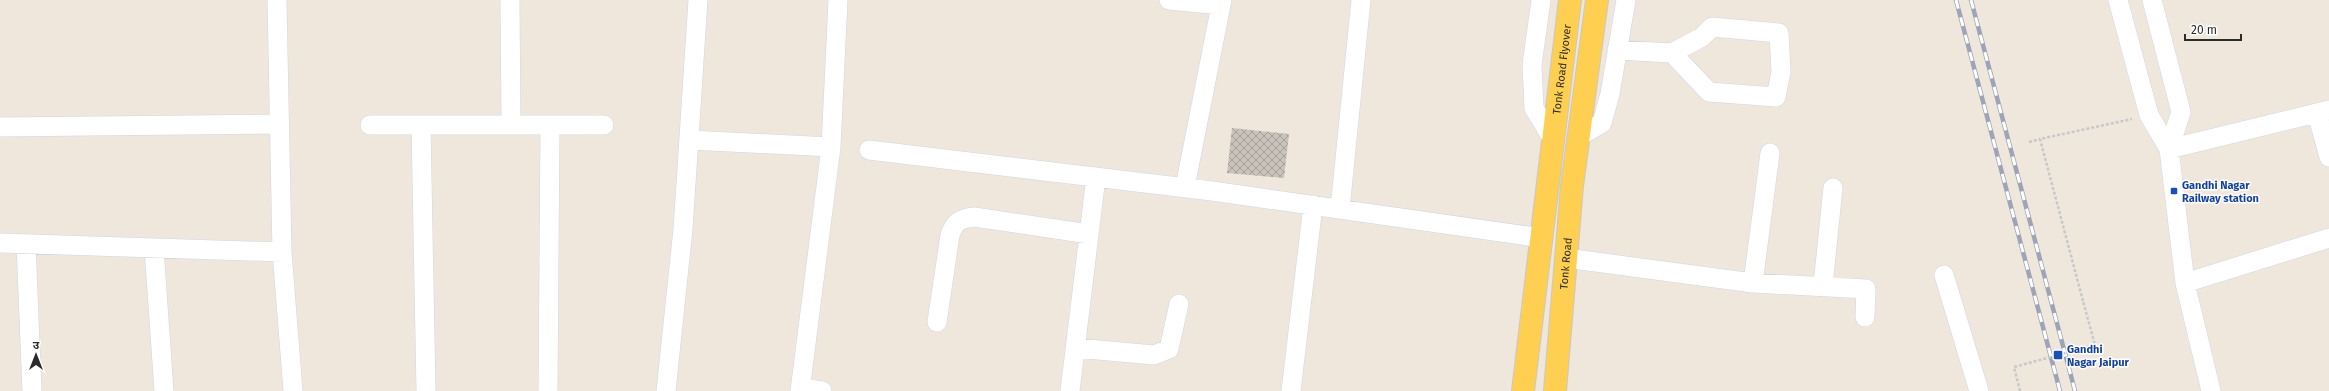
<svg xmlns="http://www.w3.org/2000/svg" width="2329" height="391" font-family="'Fira Sans','Noto Sans Devanagari',sans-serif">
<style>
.building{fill:url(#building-cross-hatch)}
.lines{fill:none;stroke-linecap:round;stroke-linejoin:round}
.minor-casing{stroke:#d1d6e6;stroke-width:20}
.major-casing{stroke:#c8c8c8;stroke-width:24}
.path{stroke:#c8c8c8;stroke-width:2.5;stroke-dasharray:3 2;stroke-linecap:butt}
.minor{stroke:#fff;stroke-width:19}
.major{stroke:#ffcf51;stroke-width:22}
.rail-casing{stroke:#9ea3b8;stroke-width:4.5}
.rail{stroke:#fff;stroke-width:3;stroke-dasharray:9;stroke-linecap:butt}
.path-bridge{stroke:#c8c8c8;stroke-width:2.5;stroke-dasharray:3 2;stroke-linecap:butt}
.transit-dot{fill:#1a4fb4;stroke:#fff;stroke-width:1.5}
.labels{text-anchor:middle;stroke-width:3;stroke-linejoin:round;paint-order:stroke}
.street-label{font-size:11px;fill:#2c2c2c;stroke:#fff}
.transit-label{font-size:11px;font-weight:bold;fill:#164399;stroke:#fff;text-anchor:start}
</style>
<defs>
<pattern id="building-cross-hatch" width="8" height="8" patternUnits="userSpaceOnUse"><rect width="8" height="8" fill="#cac3bc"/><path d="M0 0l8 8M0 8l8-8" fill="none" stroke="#a49f99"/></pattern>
</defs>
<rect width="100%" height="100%" fill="#efe6dc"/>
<path class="building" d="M1232,128L1289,134L1284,178L1227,173Z"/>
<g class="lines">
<g class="minor-casing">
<path id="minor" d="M277,0L282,252L293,391
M510,0L511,125
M1169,0L1221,5
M1541,0L1532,65L1534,108L1552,138
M2118,0L2149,115L2169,149L2185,283L2211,391
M2152,0L2181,112L2169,149
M1617,50L1672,53L1702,37L1712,27L1779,33L1781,72L1776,97L1709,92L1672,53
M2317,113L2329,157
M370,125H604
M421,125L426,391
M0,127L279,124
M1578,137L1602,123L1610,94L1626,0
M689,140L831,147
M2169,149L2329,110
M869,150L1212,191L1542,238
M1185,187L1222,0
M1340,209L1361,0
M0,243L282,252
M26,244L32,391
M154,248L164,391
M1566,258L1753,283L1866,289L1865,317
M1944,275L1979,391
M1753,283L1770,153
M2185,283L2329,238
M1823,285L1833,188
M937,322L950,235C955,221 960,219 974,217L1089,234
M1076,348L1154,355L1169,349L1179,304
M801,388L822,391
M548,391L550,125
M666,391L683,229L698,0
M800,391L831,147L838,0
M1070,391L1096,177
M1291,391L1313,205"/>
</g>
<g class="major-casing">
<g id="major">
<path id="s1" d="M1523,391L1570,0"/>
<path id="s2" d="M1555,391L1572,186L1597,0"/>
</g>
</g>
<path class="path" d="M2029,142L2040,139
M2083,301L2040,139L2132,119"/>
<use href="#minor" class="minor"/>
<use href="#major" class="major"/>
<g class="rail-casing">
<path id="rail" d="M1956,0L2060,391
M1971,0L2075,391"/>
</g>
<use href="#rail" class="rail"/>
<path class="path-bridge" d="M2020,391L2014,367L2095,345L2083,301"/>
</g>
<g class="transit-dot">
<rect x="2170" y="187" width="8" height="8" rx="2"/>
<rect x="2053" y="350" width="10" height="10" rx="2"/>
</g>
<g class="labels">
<g class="street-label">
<text dy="4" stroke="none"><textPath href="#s1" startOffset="324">Tonk Road Flyover</textPath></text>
<text dy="4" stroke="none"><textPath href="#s2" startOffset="128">Tonk Road</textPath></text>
</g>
<g class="transit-label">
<text x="2182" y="189">Gandhi Nagar<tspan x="2182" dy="13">Railway station</tspan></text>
<text x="2067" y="353">Gandhi<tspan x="2067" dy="13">Nagar Jaipur</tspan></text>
</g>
</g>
<g transform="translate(36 355)" stroke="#ffffff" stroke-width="3" paint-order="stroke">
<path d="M0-3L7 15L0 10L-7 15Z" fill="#2c2c2c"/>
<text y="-6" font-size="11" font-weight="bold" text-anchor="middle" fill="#2c2c2c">उ</text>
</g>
<path d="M2185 34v6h56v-6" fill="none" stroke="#2c2c2c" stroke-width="2"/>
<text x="2191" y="34" font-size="12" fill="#2c2c2c" stroke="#ffffff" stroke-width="3" paint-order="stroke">20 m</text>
</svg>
